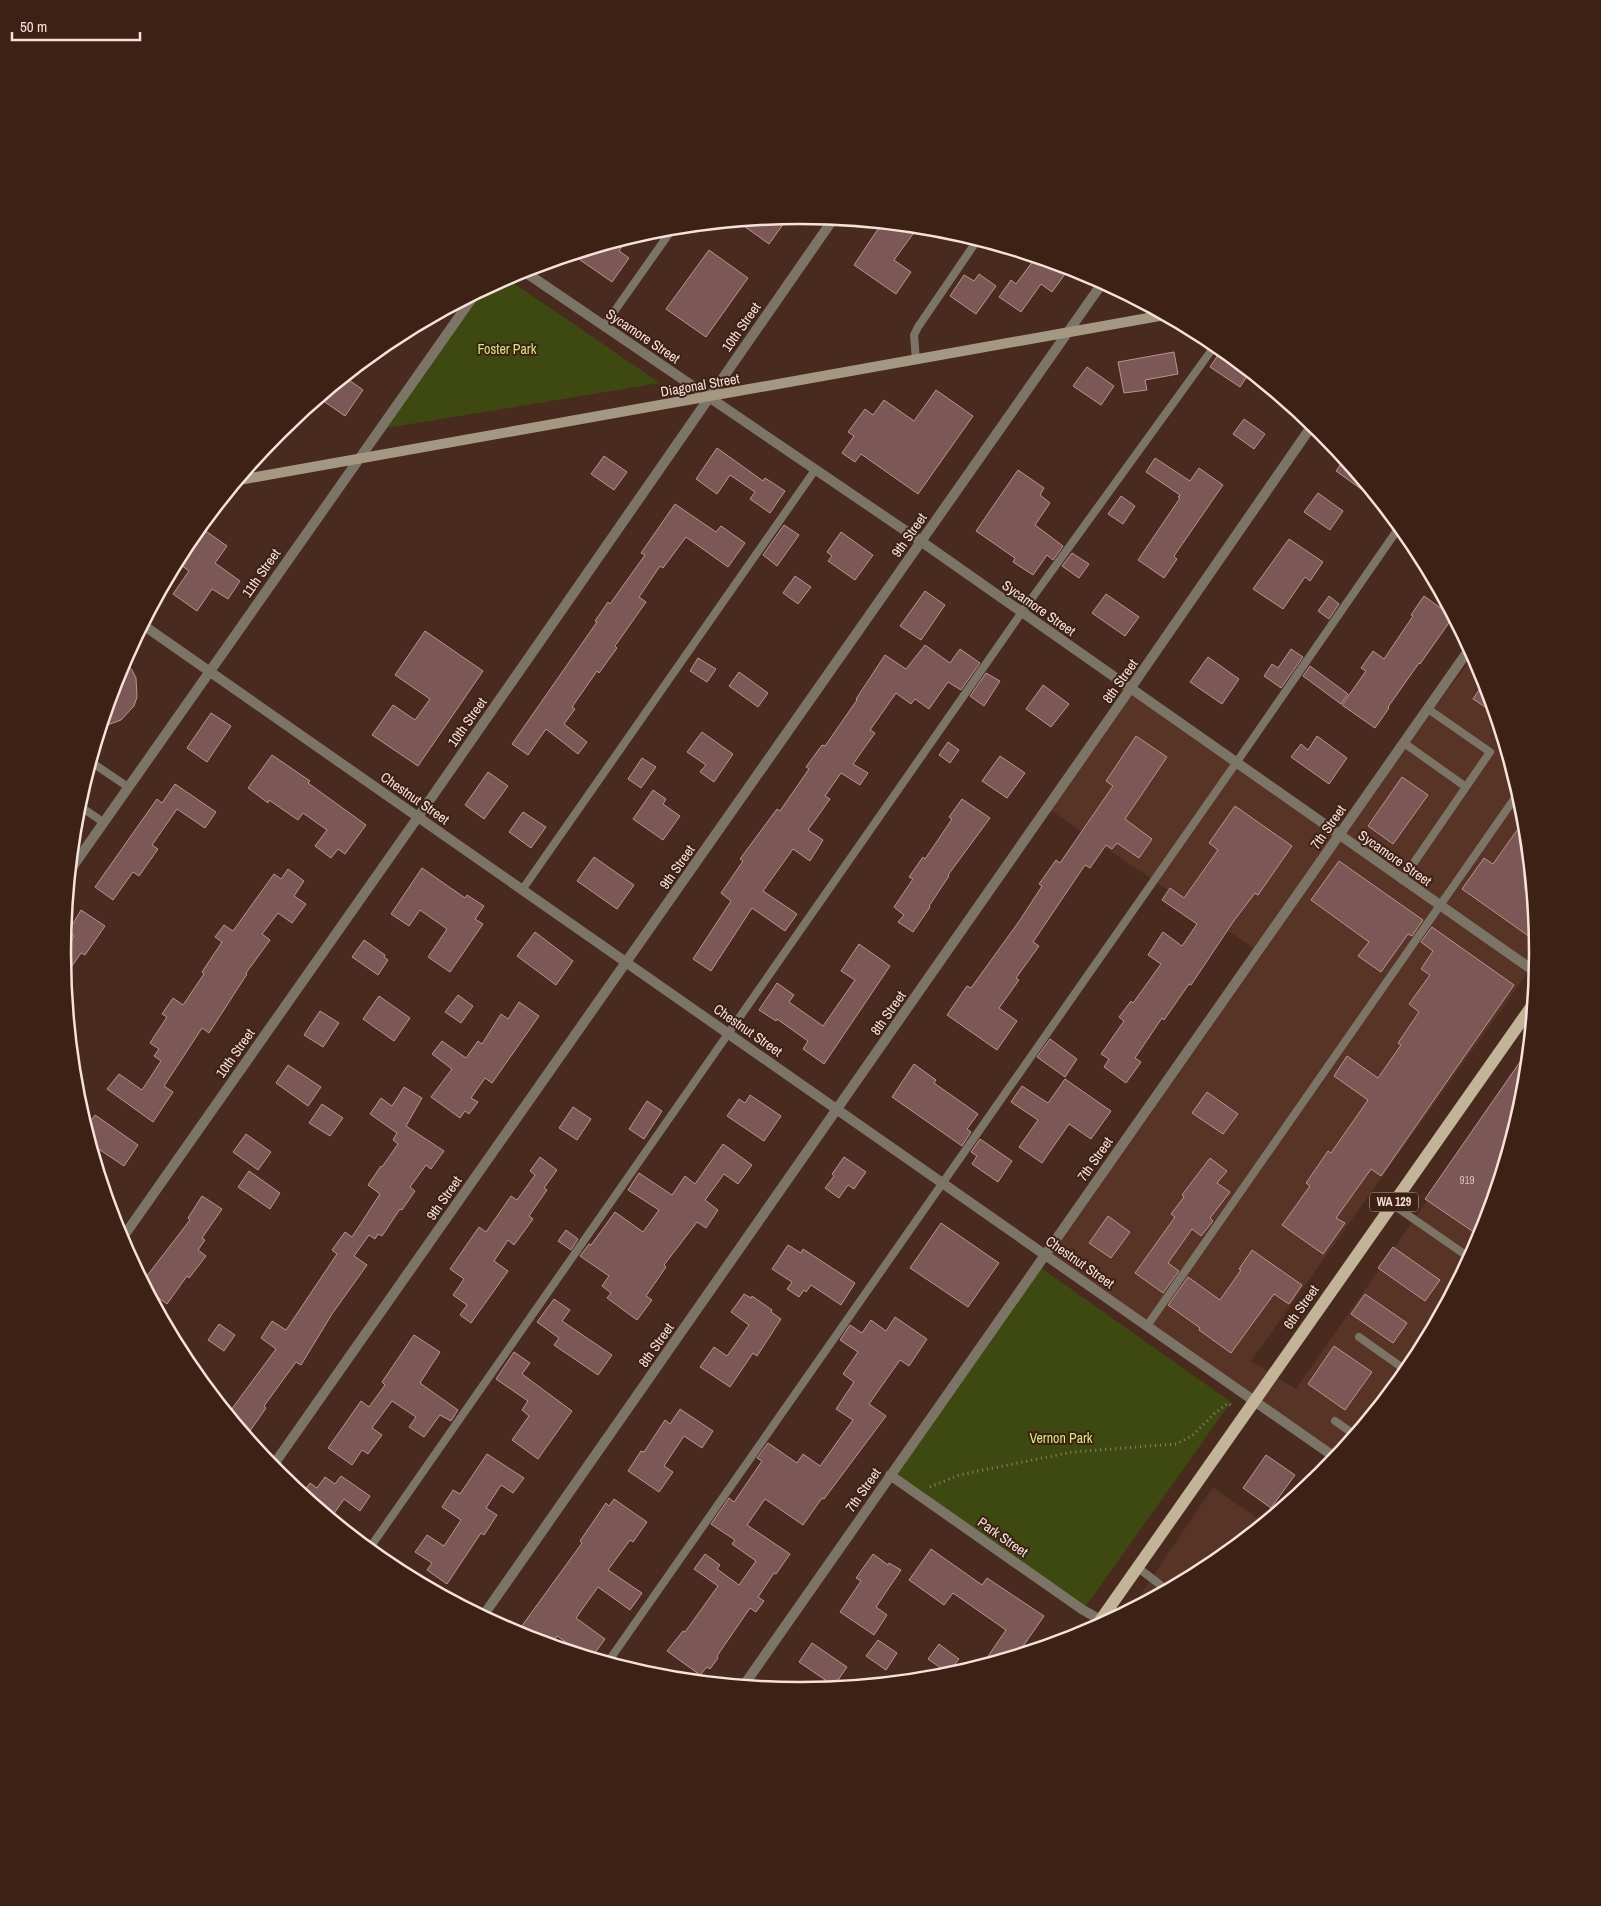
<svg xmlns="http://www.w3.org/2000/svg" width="1601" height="1906" font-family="'Archivo Narrow',sans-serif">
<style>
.built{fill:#573425}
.green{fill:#3e4811}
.building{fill:#7b5755;stroke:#bb9391}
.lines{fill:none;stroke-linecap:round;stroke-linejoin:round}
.path{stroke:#967e73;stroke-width:3;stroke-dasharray:1 4;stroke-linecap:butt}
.service{stroke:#7b7467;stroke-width:8}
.minor{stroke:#7b7467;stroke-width:10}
.tertiary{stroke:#7b7467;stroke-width:10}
.secondary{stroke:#a49883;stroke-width:10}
.primary{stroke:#c3b499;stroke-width:12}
.labels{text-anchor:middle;stroke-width:4;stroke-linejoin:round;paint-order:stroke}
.number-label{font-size:11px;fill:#d7bfb9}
.shield{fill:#3d2115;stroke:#bea89f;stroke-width:1}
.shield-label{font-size:12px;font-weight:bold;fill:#f6e2da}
.street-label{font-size:14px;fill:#f6e2da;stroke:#3d2115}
.park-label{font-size:14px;fill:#d1e97d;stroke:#3d2115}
.rim{fill:none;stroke:#f6e2da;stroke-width:2.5}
</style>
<rect width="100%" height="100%" fill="#482b1e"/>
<path class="built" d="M1474,655L1482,671L1524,809L1538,958L1251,1361L1296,1389L1529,1054L1524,1097L1482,1236L1414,1363L1336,1458L1045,1254L1258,951L1047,808L1130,689L1339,836Z
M1213,1487L1264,1523L1210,1567L1130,1610Z"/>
<path class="green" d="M506,278L660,383L380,429L475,294Z
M1037,1265L1231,1402L1083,1610L890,1475Z"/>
<path class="building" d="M789,216L769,244L737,221L779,217Z
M882,223L918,227L894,260L911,272L896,294L854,265Z
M628,238L619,251L629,258L612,282L573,255Z
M709,250L748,278L706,337L666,309Z
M1036,257L1070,267L1052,292L1041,284L1021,312L999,297L1011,280L1016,284Z
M979,274L996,286L976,314L950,296L964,275L974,281Z
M1222,349L1250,372L1240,387L1210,367Z
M1174,352L1178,374L1145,380L1147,390L1124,393L1118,362Z
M1087,367L1114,386L1101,405L1073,386Z
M345,377L363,390L345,416L319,398Z
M936,390L973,416L918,494L861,454L855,462L842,453L854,436L848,432L865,409L873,415L884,400L914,421Z
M1244,419L1265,434L1254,449L1233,434Z
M717,448L763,481L765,478L785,491L770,513L750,499L755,492L730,475L717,494L696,479Z
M604,456L627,472L614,490L591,474Z
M1155,458L1190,481L1199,468L1223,485L1174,556L1177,559L1164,578L1138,560L1180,498L1178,497L1180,495L1146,472Z
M1345,458L1371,491L1368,494L1336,471Z
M1018,470L1044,488L1040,495L1050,503L1035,525L1063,546L1053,560L1047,555L1033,575L1013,562L1015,558L976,531Z
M1318,493L1343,511L1330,530L1304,512Z
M1121,496L1135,506L1123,524L1108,514Z
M675,504L716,532L721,526L745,543L728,567L686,537L663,568L660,566L639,597L646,602L615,646L617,648L599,673L597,671L572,707L575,709L564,724L587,742L578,754L546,729L528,755L512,744L597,622L595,621L608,602L610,604L645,555L641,553Z
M784,525L799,535L777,566L763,555Z
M200,527L227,546L215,563L240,581L228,599L212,589L197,611L173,594L189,571L177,562L187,543Z
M841,532L873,555L855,580L828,561L832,556L827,552Z
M1289,539L1323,562L1310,581L1305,577L1283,609L1253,589Z
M1072,553L1089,564L1079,578L1062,566Z
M795,576L811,587L798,604L783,593Z
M925,591L945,605L921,640L900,626Z
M1106,594L1139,617L1125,636L1092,613Z
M1329,596L1339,604L1329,619L1318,611Z
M1424,596L1453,617L1420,664L1419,663L1388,707L1389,708L1375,728L1342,705L1366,671L1361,668L1373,651L1384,659L1413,616L1411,615Z
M425,631L483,671L418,766L372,735L393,705L415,720L430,699L395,675Z
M925,645L950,663L960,649L980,663L961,690L948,682L929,709L915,699L911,704L896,693L870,730L875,733L853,764L868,773L860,785L841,773L825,796L830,799L808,830L823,840L810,861L793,849L763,891L797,914L785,931L752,908L711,971L693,959L731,901L721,893L743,861L740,859L777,809L780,811L809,769L806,767L822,745L825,746L857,700L856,699L885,655L906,669Z
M1291,649L1303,657L1281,688L1264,676L1272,664L1278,668Z
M1208,657L1239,679L1222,704L1190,682Z
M698,658L716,669L707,682L690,671Z
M124,661L132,670L136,678L137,697L134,706L121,720L102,727L119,670Z
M1310,666L1348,694L1341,704L1303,676Z
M739,672L768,693L758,707L729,686Z
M986,673L1000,681L984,706L970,696Z
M1485,681L1496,714L1473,699Z
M1043,685L1069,704L1051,727L1026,709Z
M211,713L231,726L207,762L187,748Z
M702,732L733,754L714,782L700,772L706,765L687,752Z
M1136,736L1167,757L1125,819L1152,839L1139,858L1117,843L1112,849L1106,845L1090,868L1085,865L1033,942L1039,946L1016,978L1019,980L999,1008L1017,1021L997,1050L947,1015L967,986L971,988L1020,920L1042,886L1039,884L1056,860L1060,863L1113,786L1106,781Z
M1317,736L1347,758L1329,784L1291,757L1301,744L1308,750Z
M948,742L959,750L950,763L939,755Z
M272,755L310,781L308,783L366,825L345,854L338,849L331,858L315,846L327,830L303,813L298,820L269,800L268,803L248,788Z
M1000,756L1025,773L1007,798L982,781Z
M642,758L656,767L641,788L628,779Z
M488,772L508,786L484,819L465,805Z
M1402,777L1428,795L1393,844L1368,826Z
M175,784L216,812L205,828L177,809L152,845L158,849L139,876L133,872L113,900L95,887L157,799L162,803Z
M653,790L666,799L663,804L680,816L663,840L633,819Z
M962,799L990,818L948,875L949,876L929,906L930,907L913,932L898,922L904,915L894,907L913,879L909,877L923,857L925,859L952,819L949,817Z
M1235,806L1292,846L1258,895L1255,893L1233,922L1191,985L1189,984L1164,1020L1162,1018L1135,1058L1141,1062L1126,1083L1104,1067L1109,1059L1101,1054L1124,1021L1119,1017L1131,1001L1133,1003L1161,964L1148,955L1163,932L1182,946L1197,924L1162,900L1170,888L1184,898L1218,850L1209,843Z
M523,812L546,827L531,848L509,832Z
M1525,819L1527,836L1537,942L1462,889L1484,858L1493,864Z
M594,857L634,885L617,909L577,881Z
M1339,861L1423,920L1412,936L1408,934L1381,972L1358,956L1369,942L1311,900Z
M422,868L465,898L467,895L484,906L475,919L483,924L450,972L428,957L447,929L420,910L409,926L391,914Z
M288,869L304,881L294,896L306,904L292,923L278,913L262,934L270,940L246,973L247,974L209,1033L202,1028L164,1086L173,1092L153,1122L107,1089L119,1074L142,1090L161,1061L154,1056L159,1049L150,1043L167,1017L162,1014L173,998L183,1005L204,974L202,972L222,942L215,937L224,925L233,931L274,874L281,879Z
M81,910L105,926L85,955L81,953L65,976L63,953L74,936L68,932Z
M1432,927L1514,985L1381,1176L1371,1169L1336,1218L1345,1223L1323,1254L1282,1225L1310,1186L1306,1183L1328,1151L1331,1153L1368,1100L1334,1076L1347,1056L1378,1078L1401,1045L1398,1043L1419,1012L1409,1004L1430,975L1421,969L1433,951L1421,942Z
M535,932L573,961L556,985L517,956Z
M364,940L385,955L384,957L388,960L378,975L352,957Z
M859,944L890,966L824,1064L803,1049L808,1041L777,1019L776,1021L759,1010L777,983L794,995L789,1002L823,1026L855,980L841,971Z
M458,995L473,1006L461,1023L445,1012Z
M379,996L410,1018L394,1041L363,1019Z
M519,1002L539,1016L492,1083L485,1078L471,1098L478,1102L469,1114L465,1111L460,1118L431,1097L452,1069L432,1054L442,1041L466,1058L478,1041L482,1044L501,1014L508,1019Z
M320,1011L339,1023L323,1047L304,1035Z
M1050,1039L1077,1059L1065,1077L1037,1057Z
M1529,1049L1524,1097L1481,1237L1425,1199Z
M914,1064L936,1080L934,1083L978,1114L967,1129L971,1132L962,1146L892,1097Z
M288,1065L321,1087L308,1106L276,1083Z
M1065,1079L1111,1111L1091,1139L1069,1124L1042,1163L1019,1147L1038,1120L1011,1102L1022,1086L1048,1103Z
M404,1087L422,1098L406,1126L444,1151L431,1169L426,1165L410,1187L415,1191L402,1210L400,1209L382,1236L378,1234L375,1239L369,1235L354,1256L367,1265L332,1314L301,1365L296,1362L264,1406L266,1408L250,1431L233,1419L228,1414L276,1349L261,1338L272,1321L286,1330L337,1254L332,1250L345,1232L352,1237L380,1194L368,1185L381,1166L382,1167L398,1144L393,1140L397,1133L370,1114L381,1098L392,1106Z
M1207,1092L1238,1114L1223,1134L1192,1113Z
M750,1095L781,1116L764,1141L727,1116L739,1099L745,1103Z
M647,1101L662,1111L644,1139L629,1129Z
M322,1104L343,1118L330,1136L309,1123Z
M573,1107L591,1119L577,1140L559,1128Z
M95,1115L138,1145L124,1166L91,1144L86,1128Z
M246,1134L271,1152L258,1170L233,1152Z
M980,1139L1012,1161L998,1182L972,1164L977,1156L971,1152Z
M723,1144L752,1165L738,1184L724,1174L705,1200L718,1210L706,1228L697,1222L664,1265L666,1267L646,1296L652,1300L637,1320L607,1298L611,1293L602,1286L609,1276L580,1256L589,1244L591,1245L615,1212L643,1232L659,1210L628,1190L639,1173L672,1195L685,1176L695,1184Z
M540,1157L557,1170L544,1188L547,1190L529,1216L533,1219L514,1245L508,1240L494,1261L508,1271L471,1323L460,1315L467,1305L453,1295L464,1279L450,1269L479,1227L486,1232L511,1196L517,1200L535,1175L530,1171Z
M844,1157L866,1172L854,1189L848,1185L839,1198L825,1188L834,1176L832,1174Z
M1210,1158L1227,1171L1217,1183L1230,1192L1210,1218L1213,1221L1201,1236L1192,1229L1168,1263L1179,1271L1163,1293L1135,1273L1175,1217L1171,1214L1184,1197L1182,1195Z
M249,1171L280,1193L270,1209L238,1187Z
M202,1196L222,1209L202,1238L205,1240L198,1250L206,1256L189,1278L187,1276L167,1304L148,1290L143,1281L190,1220L188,1218Z
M1108,1216L1130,1232L1111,1258L1089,1243Z
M941,1223L999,1263L968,1307L910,1268Z
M566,1230L578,1239L571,1250L558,1241Z
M788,1245L801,1253L803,1249L855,1283L841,1305L811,1285L806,1292L804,1290L799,1297L787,1289L792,1282L772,1269Z
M1393,1247L1440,1280L1425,1301L1378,1268Z
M1252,1250L1302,1285L1289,1304L1274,1294L1231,1353L1199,1330L1200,1328L1168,1305L1188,1277L1220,1300L1241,1270L1239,1269Z
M744,1294L751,1298L752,1296L772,1310L771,1312L781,1319L757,1356L753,1353L730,1387L700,1367L714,1347L727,1356L749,1325L731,1312Z
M1365,1294L1407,1323L1393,1343L1351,1314Z
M554,1299L570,1310L562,1321L612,1355L598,1375L554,1345L559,1338L537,1322Z
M895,1317L927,1339L909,1366L900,1360L869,1404L886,1416L824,1499L822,1498L803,1525L765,1499L747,1525L790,1554L776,1574L774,1573L758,1597L764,1601L756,1612L750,1608L717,1656L718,1658L710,1669L707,1667L700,1675L667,1651L683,1631L685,1632L718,1586L694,1569L705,1554L720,1565L717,1569L739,1585L756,1561L732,1544L735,1540L711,1524L729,1498L734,1502L762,1461L757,1458L768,1443L797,1463L803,1454L820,1466L853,1420L836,1409L854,1382L843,1374L858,1352L840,1340L850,1325L862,1333L871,1320L886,1331Z
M219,1324L235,1335L224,1351L208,1340Z
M414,1335L440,1352L420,1383L458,1410L451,1421L440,1415L424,1437L409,1427L416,1417L392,1401L372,1428L382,1435L368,1454L362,1450L352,1465L328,1448L361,1401L369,1407L385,1385L382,1382Z
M1334,1346L1372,1372L1345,1410L1308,1384Z
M514,1352L530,1363L522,1374L572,1411L538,1459L512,1440L529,1416L522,1410L528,1401L496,1379Z
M680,1409L713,1431L702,1448L684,1436L664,1466L673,1472L659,1492L628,1471L641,1451L644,1452L665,1420L670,1424Z
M487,1454L524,1478L513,1493L501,1485L486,1508L497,1515L484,1535L481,1533L447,1584L427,1570L432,1563L415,1552L427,1535L444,1546L461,1520L442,1507L453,1490L460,1494Z
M1266,1455L1295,1475L1271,1508L1243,1488Z
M341,1476L370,1496L360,1511L344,1499L331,1518L302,1494L310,1483L317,1488L325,1477L335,1484Z
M614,1499L647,1522L633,1542L630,1540L608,1570L642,1593L630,1610L598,1587L576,1618L605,1639L592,1657L583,1654L557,1636L551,1645L516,1634L582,1543L580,1541L606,1503L609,1506Z
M931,1549L982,1585L987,1578L1044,1616L1017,1655L982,1665L1006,1630L953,1593L944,1605L909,1580Z
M873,1554L888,1565L889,1563L901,1570L876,1607L887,1615L874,1635L840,1612L861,1581L856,1578Z
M878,1640L897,1653L886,1670L866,1656Z
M812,1643L847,1667L834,1686L799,1662Z
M939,1644L959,1659L948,1673L928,1659Z"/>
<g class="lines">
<path class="path" d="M930,1487L959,1475L1072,1452L1176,1444L1192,1436L1215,1413L1228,1403L1233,1407"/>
<path class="service" d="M604,326L673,228
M916,360L914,335L918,327L978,239
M1404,743L1466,787
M91,762L128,787
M78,805L103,822
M1402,880L1490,752L1428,709
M522,890L815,470
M1392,1204L1470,1258
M1147,1326L1519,792
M1359,1337L1407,1371
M1335,1421L1355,1435
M369,1549L1022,612L1216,344
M1137,1567L1167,1590
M608,1662L1236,763L1400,526"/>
<path class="minor" d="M522,270L922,542L1537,973
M71,869L475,294
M121,1240L418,817L834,218
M272,1467L1103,282
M890,1475L1083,1610L1101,1620
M483,1616L1130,689L1313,424
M744,1685L1470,648"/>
<path class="tertiary" d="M143,625L1336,1458"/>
<path class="secondary" d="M239,480L1165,315"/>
<path class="primary" d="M1095,1628L1534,1003"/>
</g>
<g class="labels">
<g class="number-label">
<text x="1467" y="1184">919</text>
</g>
<rect class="shield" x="1370" y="1192.5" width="48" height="19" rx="4"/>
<g class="shield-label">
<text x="1394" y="1206">WA 129</text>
</g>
<g class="street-label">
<text transform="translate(741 327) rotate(-55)" y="5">10th Street</text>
<text transform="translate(643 336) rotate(34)" y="5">Sycamore Street</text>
<text transform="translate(700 385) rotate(-10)" y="5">Diagonal Street</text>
<text transform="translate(909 535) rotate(-55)" y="5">9th Street</text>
<text transform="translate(261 573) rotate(-55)" y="5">11th Street</text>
<text transform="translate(1039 608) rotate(35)" y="5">Sycamore Street</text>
<text transform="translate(1120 681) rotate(-55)" y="5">8th Street</text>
<text transform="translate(467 722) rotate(-55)" y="5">10th Street</text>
<text transform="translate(415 798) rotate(35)" y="5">Chestnut Street</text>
<text transform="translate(1328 827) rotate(-55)" y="5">7th Street</text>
<text transform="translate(1395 858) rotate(35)" y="5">Sycamore Street</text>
<text transform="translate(677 867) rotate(-55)" y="5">9th Street</text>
<text transform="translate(888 1013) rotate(-55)" y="5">8th Street</text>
<text transform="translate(748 1030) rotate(35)" y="5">Chestnut Street</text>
<text transform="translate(235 1053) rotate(-55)" y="5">10th Street</text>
<text transform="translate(1095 1159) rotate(-55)" y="5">7th Street</text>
<text transform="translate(444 1198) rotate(-55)" y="5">9th Street</text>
<text transform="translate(1080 1262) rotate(35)" y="5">Chestnut Street</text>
<text transform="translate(1301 1307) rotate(-55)" y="5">6th Street</text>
<text transform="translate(656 1345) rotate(-55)" y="5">8th Street</text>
<text transform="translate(863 1490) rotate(-55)" y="5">7th Street</text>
<text transform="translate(1003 1537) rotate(35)" y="5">Park Street</text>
</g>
<g class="park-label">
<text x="507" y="354">Foster Park</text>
<text x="1061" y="1443">Vernon Park</text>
</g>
</g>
<path d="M0 0H1601V1906H0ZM71 953a729 729 0 1 1 1458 0a729 729 0 1 1-1458 0Z" fill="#3d2115" fill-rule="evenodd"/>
<path class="rim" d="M71 953a729 729 0 1 1 1458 0a729 729 0 1 1-1458 0Z"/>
<path d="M12 32v8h128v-8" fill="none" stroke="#f6e2da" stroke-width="2.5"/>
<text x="20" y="32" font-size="15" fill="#f6e2da" stroke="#3d2115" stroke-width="4" paint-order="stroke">50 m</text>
</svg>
